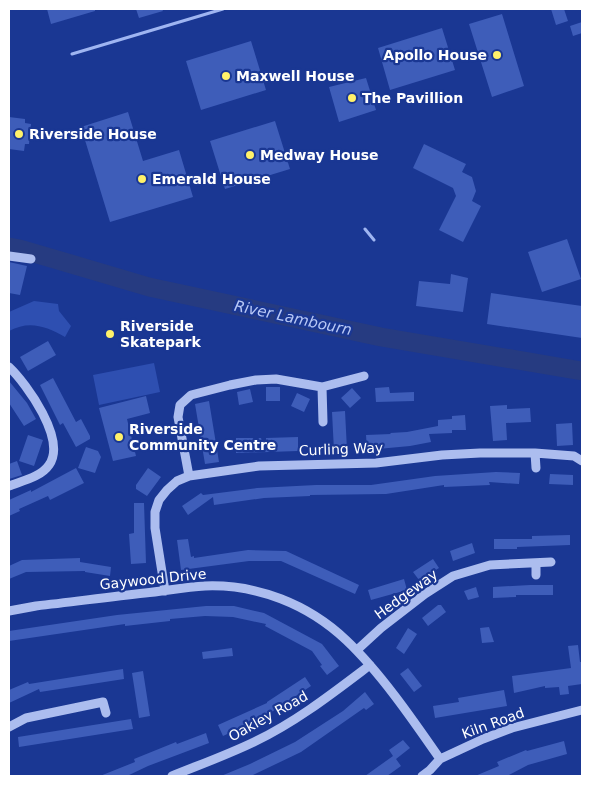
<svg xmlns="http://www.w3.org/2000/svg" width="591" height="785" font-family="'DejaVu Sans',sans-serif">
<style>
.green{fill:#2e4fb1}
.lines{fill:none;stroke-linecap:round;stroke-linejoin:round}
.stream{stroke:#9fb5f1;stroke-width:3}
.river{stroke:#263b81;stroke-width:19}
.building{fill:#3e5db9}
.minor{stroke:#acbdef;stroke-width:9}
.poi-dot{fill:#fff16a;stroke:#1a3793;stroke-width:2}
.labels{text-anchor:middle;stroke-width:4.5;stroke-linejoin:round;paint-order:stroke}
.poi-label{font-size:14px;font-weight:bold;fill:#fff;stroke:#1a3793;text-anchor:start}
.street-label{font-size:14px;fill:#fff;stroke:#1a3793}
.water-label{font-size:15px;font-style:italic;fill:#b8c8f6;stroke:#1a3793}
</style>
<rect width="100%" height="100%" fill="#1a3793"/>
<path class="green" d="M34,301L58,304L59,311L71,326L65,337C46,326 29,320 9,331V312Z
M154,363L160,392L99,405L93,375Z"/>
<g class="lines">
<path class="stream" d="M72,54L223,9
M365,229L374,240"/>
<path class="river" d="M9,247L20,249L149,287L381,337L582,371"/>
</g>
<path class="building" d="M47,9H95V11L51,24Z
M136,9H162L163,11L139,18Z
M551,9H564L568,21L556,25Z
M502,14L524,86L492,97L469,24Z
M582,22V33L573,36L570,26Z
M442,28L455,70L390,90L378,48Z
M251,41L266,90L201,110L186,61Z
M366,78L376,110L339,122L329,87Z
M128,112L143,161L179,150L193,197L110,222L81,127Z
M9,117L25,119V123L31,124L29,144H25L24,151L9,149Z
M275,121L290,169L225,189L210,141Z
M424,144L466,164L462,172L472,177L476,191L472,201L481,206L463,242L439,230L456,196L453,188L413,168Z
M567,239L581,279L542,292L528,252Z
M9,262L27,266L20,295L9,293Z
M451,274L468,278L463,312L416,306L419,281L450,284Z
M491,293L582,306V338L487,324Z
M48,341L56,355L28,371L20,357Z
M53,378L76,422L81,419L90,436V439L76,447L63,423L60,425L40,385Z
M9,381L27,403L36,419L24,426L9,403Z
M266,387H280V401H266Z
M389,387L390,393L414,392V401L376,402L375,388Z
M352,388L361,398L350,408L341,398Z
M250,389L253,402L239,405L237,392Z
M297,393L310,399L304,412L291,406Z
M146,396L150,413L127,419L136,456L113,461L99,408Z
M209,401L219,462L205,464L195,404Z
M507,405V409L530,408L531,422L506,423L507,440L493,441L490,406Z
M345,411L347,450L334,451L332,412Z
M465,415L466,430H452V433L429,434L431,442L410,446L367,450L366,435L391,434L390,433L407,432L438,426V420L452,419V416Z
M572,423L573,445L557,446L556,424Z
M28,435L43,440L34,466L19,461Z
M298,437V451L236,453V438H261L262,441L266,440V438Z
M86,447L98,451L101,457L95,473L78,468Z
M17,461L22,475L9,479V464Z
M76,468L84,483L50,500L48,496L19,509L20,511L9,516V500L31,490V492Z
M148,468L161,477L147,496L136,489V485Z
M496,472L520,473L519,484L489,482L490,485L444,487V485L386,494L310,495V496L264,498L214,505L213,497L188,515L182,506L201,493L203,495L257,488L316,485H371L435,476Z
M550,474L573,475V485L549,484Z
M134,503H144L146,563L131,564L129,534L134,533Z
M570,535V545L517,547V549H494V539H532V536Z
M188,539L191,557L194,556V558L248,550L286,551L359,585L355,594L281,561H249L181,570L177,540Z
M472,543L475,553L453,561L450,551Z
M80,558V562L111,567L110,576L85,572V571L26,572L9,579V566L22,560Z
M433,559L439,568L419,580L413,572Z
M404,579L407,590L371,600L368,590Z
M530,585H553V595H516V597L493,598V587Z
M476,587L479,597L468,600L464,591Z
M438,605H441L446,612L428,626L422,618Z
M206,606H234L264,613L322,644L339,666L327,675L320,666L322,665L312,651L265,626L266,624L233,617L205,616L170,619V621L125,626V624L9,641V631L117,615Z
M489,627L494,642L482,643L480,628Z
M408,628L417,634L404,654L396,648Z
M578,645L580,662H582V684L568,686L569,694L560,695L559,687L545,688V686L514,693L512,676L571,668L568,646Z
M232,648L233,656L203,659L202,652Z
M408,668L422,686L414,692L400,674Z
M123,669L124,679L40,692L39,689L9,703V690L28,682L29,684Z
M143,671L150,716L139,718L132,673Z
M305,677L311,686L264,717L223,736L218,725L267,703V702Z
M504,690L507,706L435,718L433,706L459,702L458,698Z
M365,692L374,704L366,710L364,708L301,752L251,776H221L250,764L295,742L343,711Z
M131,719L133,729L19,747L18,737Z
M206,733L209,743L148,766L127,776H100L135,762L134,759L176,742L177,744Z
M403,740L410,748L396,759L401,766L387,776H365L393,756L389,750Z
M564,741L567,754L528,765L507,776H475L499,766L497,762L526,750L527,751Z"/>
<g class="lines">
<path class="minor" d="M9,256L31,259
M9,367C27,384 67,440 49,465C41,477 22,481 9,486
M322,387L323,422
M535,453L536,468
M189,476L178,417L180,405L191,395L230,385L256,380L276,379L322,387L364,376
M536,563V575
M165,591L155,528V512L159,500L167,490L177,481L189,476L259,466L376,463L442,455L480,453H535L574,456L582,461
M9,611L36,606C72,602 108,597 145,593C165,591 185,587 205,586C257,584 308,604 346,640C380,672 413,720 440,759
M357,650L381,628L425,594L453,576L490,565L551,562
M9,727L26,718L103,702L106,713
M172,776C199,765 227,755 254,742C296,722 333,693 370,665
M422,776L430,770L440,759L483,739L512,728L582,710"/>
</g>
<g class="poi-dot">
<circle cx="497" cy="55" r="5"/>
<circle cx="226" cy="76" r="5"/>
<circle cx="352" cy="98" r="5"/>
<circle cx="19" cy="134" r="5"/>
<circle cx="250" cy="155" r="5"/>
<circle cx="142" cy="179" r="5"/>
<circle cx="110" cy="334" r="5"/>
<circle cx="119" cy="437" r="5"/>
</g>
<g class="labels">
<g class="poi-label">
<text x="487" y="60" text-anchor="end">Apollo House</text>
<text x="236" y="81">Maxwell House</text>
<text x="362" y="103">The Pavillion</text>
<text x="29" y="139">Riverside House</text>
<text x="260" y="160">Medway House</text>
<text x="152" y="184">Emerald House</text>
<text x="120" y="331">Riverside<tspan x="120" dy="16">Skatepark</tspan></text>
<text x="129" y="434">Riverside<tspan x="129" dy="16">Community Centre</tspan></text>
</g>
<g class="street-label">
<text transform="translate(341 449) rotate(-2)" y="5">Curling Way</text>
<text transform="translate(153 579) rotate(-6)" y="5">Gaywood Drive</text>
<text transform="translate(406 594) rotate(-36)" y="5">Hedgeway</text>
<text transform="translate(268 716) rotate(-29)" y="5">Oakley Road</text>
<text transform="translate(493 723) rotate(-20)" y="5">Kiln Road</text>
</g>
<g class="water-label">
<text transform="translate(293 318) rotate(12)" y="5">River Lambourn</text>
</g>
</g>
<rect width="591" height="785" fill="none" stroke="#ffffff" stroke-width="20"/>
</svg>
